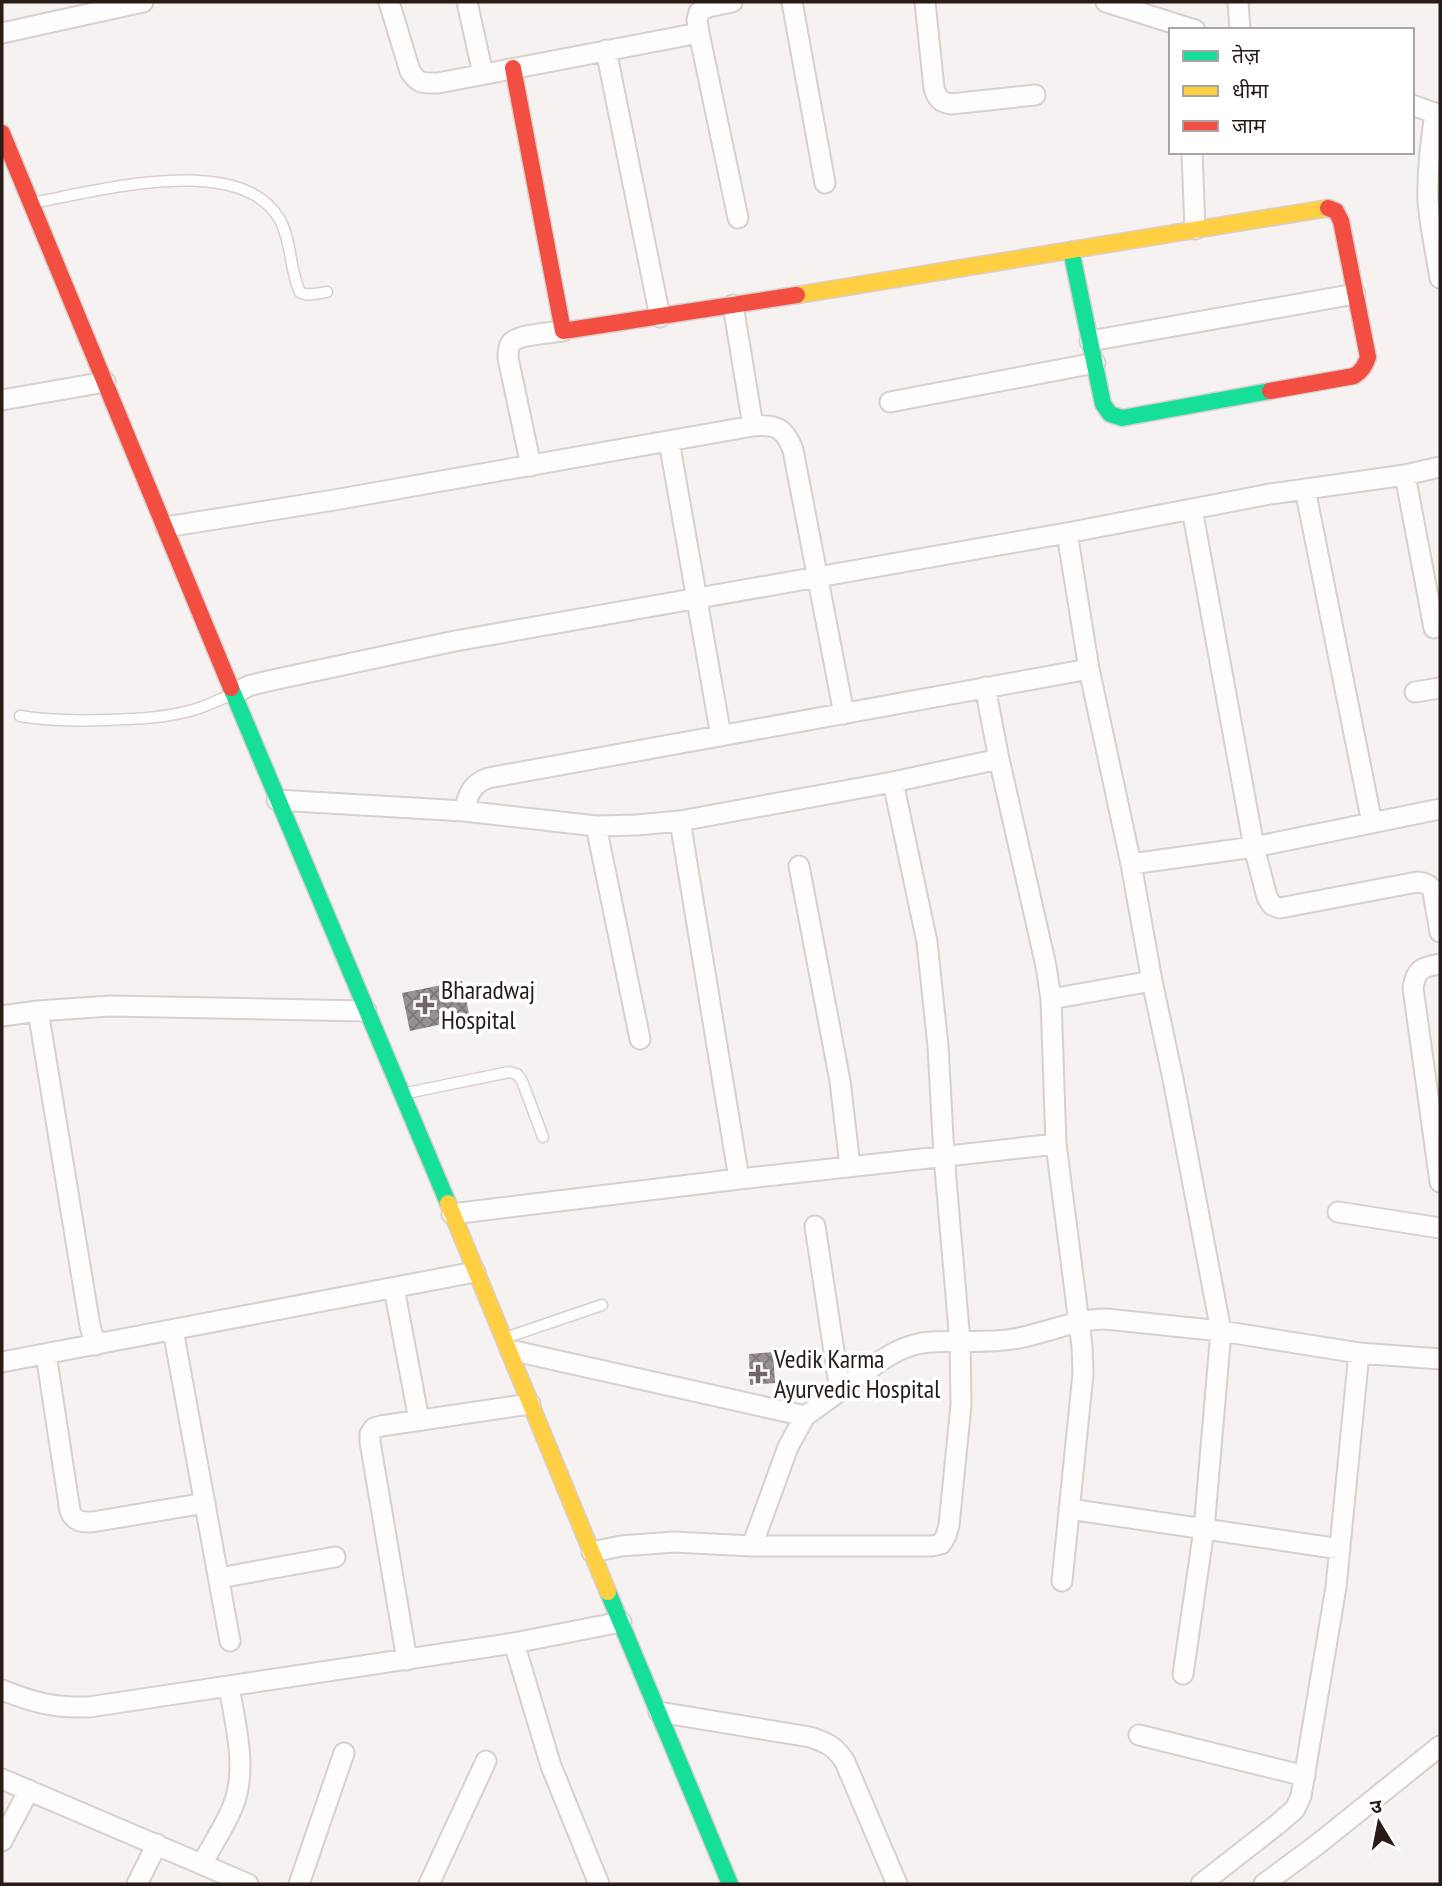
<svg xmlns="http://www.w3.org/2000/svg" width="1442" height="1886" font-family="'PT Sans Narrow','Noto Sans Devanagari',sans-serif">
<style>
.building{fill:url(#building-cross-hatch)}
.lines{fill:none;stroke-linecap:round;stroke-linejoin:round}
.lane-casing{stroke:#d9cfcc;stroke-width:13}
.street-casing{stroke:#d9cfcc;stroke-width:23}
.fast-casing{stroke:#d9cfcc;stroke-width:19}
.slow-casing{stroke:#d9cfcc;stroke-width:19}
.jam-casing{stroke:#d9cfcc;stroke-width:19}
.lane{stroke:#fefdfd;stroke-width:10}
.street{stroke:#fefdfd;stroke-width:19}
.fast{stroke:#16e098;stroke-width:16}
.slow{stroke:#ffcf43;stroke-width:16}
.jam{stroke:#f24e42;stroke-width:16}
.poi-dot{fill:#716663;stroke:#fff;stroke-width:2.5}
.labels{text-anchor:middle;stroke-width:7;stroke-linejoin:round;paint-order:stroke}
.poi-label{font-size:26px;fill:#291b16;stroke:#fff;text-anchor:start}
</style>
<defs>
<pattern id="building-cross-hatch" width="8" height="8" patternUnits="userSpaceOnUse" patternTransform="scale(1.75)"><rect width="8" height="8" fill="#98918f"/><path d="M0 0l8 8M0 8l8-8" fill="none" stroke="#7c7674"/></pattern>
</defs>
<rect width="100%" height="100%" fill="#f6f2f1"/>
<path class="building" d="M462,981L470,1018L410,1031L402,993Z
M773,1352L775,1383L750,1385L749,1354Z"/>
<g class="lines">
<g class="lane-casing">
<path id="lane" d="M32,203C94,192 241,150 280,220C292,242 289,269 300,292C307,297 318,293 327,292
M20,716C49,721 77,721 107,720C136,719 165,718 193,710C207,706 220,699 233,694
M402,1094L509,1072L517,1074L522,1081L543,1137
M505,1338L602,1305"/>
</g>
<g class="street-casing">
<path id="street" d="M389,2L410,71C418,84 423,83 438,83L699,33L697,20L699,12L708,7L732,2
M467,2L483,74
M792,2L825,183
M925,2L934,88C937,99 941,102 951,104L1035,95
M1106,2L1195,30
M1238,2L1240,30
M2,33L143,2
M699,33L738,218
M606,50L660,317
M1412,105L1440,115
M1435,113C1431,142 1427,171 1428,201C1430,227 1436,253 1440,278
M1192,152L1195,229
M733,305L753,426
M1090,341L1355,294
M2,400L105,382
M890,402L1095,363
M669,441L721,736
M531,466L508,358C508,353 508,346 512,342C520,334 552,333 563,331
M1405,475L1434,628
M1305,489L1372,823
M1192,509L1254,847L1267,897L1272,905L1280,908L1417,882C1425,883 1430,884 1433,892L1440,932
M166,527L334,500L753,426C776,424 785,428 793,450L844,714
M1067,533L1089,669L1131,864L1152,981L1173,1079L1221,1331L1204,1529L1183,1674
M985,687L999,759L1046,966L1051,999L1056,1144L1082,1346L1083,1374L1062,1581
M1415,692L1440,688
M234,694L248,686L268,681L455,641L1067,533L1270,494L1405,475L1440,467
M277,800L464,811L596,826L636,825L680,821L893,782L999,759
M464,811C468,795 471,784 488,778L1089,669
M680,821L739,1179
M596,826L640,1039
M1131,864L1254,847L1440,809
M799,866L840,1081L850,1166
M1440,964C1422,967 1416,969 1413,988L1440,1182
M1051,999L1152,981
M38,1011L90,1326L96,1345
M2,1016L38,1011L110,1006L366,1011
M1338,1212L1440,1228
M452,1214L739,1179L1056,1144
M815,1226L840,1391
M394,1288L419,1420
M173,1330L230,1641
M510,1350L805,1416C821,1405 837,1393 853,1381C875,1365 894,1348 922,1343C952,1339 983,1344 1013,1339C1045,1334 1074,1319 1106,1319L1221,1331L1359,1353L1440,1359
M46,1354L70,1511C75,1522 81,1522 92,1522L205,1503
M2,1362L475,1272
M1069,1509L1340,1549
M752,1546L788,1447L805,1416
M592,1552L621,1546L674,1542L752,1546H931L941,1544L946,1536L949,1525L961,1405L960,1342L944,1156L938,1046L927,942L893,782
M219,1578L335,1557
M514,1643L551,1766L599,1884
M407,1660L370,1442V1434L374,1428L381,1426L530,1404
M2,1690C35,1703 54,1708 89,1707L514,1643L621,1622
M659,1712L810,1737C826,1742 836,1747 845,1762L897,1884
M1139,1735L1305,1776
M2,1779L248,1884
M2,1841L29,1790
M202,1864C212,1845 225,1826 233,1806C248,1769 235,1724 229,1686
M137,1884L157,1844
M299,1884L344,1753
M429,1884L486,1761
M1201,1884L1279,1823L1295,1809L1301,1796L1336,1587L1359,1353
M1264,1884L1318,1844L1440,1746"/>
</g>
<g class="fast-casing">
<path id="fast" d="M1071,250L1103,404L1110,414L1122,418L1270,391
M231,688L448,1203
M608,1592L730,1884"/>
</g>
<g class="slow-casing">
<path id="slow" d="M797,295L1328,208
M448,1203C502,1332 554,1462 608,1592"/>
</g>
<g class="jam-casing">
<path id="jam" d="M513,68L563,331L797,295
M2,133L231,688
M1270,391L1354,376C1362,371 1365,366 1368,357L1341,221L1336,211L1328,208"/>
</g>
<use href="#lane" class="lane"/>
<use href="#street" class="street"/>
<use href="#fast" class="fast"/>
<use href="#slow" class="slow"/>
<use href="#jam" class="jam"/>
</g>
<g class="poi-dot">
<path d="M421.5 994.5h7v7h7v7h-7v7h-7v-7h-7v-7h7z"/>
<path d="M754.5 1363.5h7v7h7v7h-7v7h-7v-7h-7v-7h7z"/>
</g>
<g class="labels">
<g class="poi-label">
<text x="441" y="999">Bharadwaj<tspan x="441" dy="30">Hospital</tspan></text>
<text x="774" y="1368">Vedik Karma<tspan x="774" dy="30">Ayurvedic Hospital</tspan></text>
</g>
</g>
<rect width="1442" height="1886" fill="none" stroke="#291b16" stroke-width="7"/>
<rect x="1169" y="28" width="245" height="126" fill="#ffffff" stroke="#a9a4a2" stroke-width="2"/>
<rect x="1183" y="51" width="35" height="10" fill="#16e098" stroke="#a9a4a2" stroke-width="2"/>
<text x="1232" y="63" font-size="21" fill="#291b16">तेज़</text>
<rect x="1183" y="86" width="35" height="10" fill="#ffcf43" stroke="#a9a4a2" stroke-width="2"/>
<text x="1232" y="98" font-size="21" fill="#291b16">धीमा</text>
<rect x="1183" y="121" width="35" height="10" fill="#f24e42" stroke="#a9a4a2" stroke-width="2"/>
<text x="1232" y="133" font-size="21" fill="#291b16">जाम</text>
<g transform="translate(1379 1823) rotate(350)" stroke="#ffffff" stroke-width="5" paint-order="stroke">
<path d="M0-5L12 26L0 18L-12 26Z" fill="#291b16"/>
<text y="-10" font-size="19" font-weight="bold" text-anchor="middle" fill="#291b16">उ</text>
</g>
</svg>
